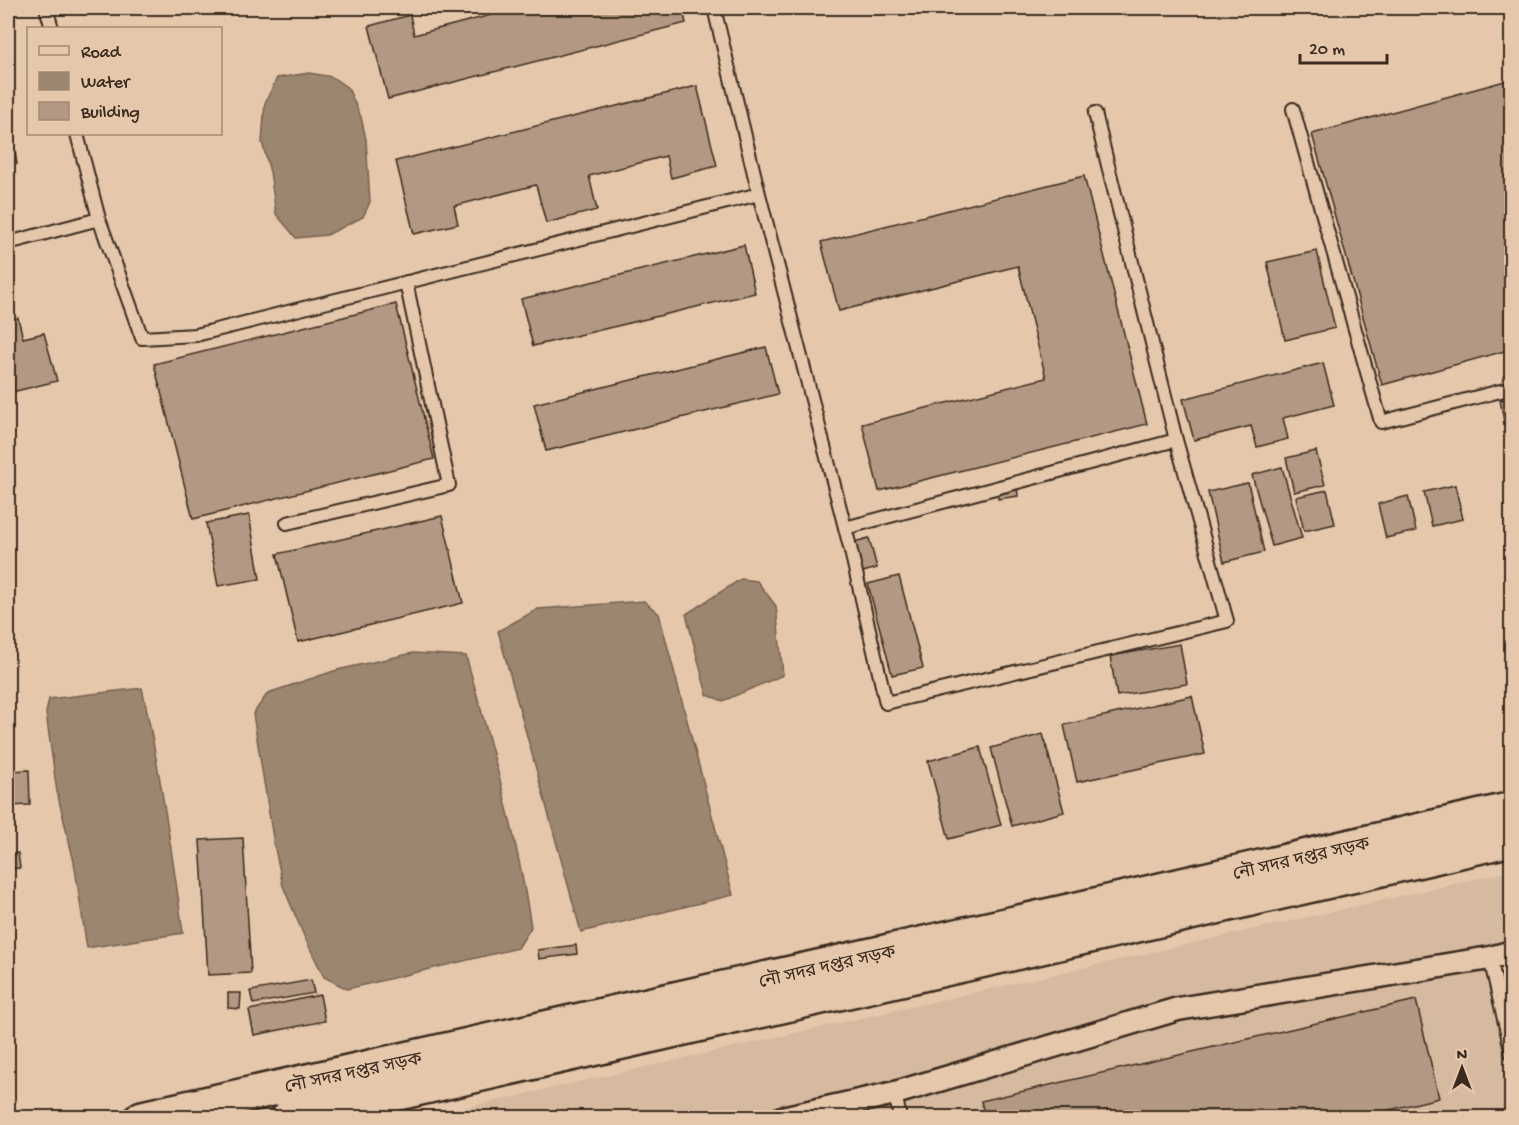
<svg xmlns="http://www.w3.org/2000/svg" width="1519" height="1125" font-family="'Gochi Hand','Noto Sans Bengali',sans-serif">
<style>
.built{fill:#d6baa0}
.water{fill:#9d8670;stroke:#76614f;stroke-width:1.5}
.building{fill:#b39983;stroke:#3b2a1e;stroke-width:1.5}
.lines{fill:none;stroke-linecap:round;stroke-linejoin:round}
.lane-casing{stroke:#3b2a1e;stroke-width:16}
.street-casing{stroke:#3b2a1e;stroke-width:27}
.secondary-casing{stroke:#3b2a1e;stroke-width:38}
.lane{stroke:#e5c8ac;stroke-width:12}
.street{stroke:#e5c8ac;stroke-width:22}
.secondary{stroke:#e5c8ac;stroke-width:33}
.labels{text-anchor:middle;stroke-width:4.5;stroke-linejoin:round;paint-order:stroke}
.street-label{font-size:18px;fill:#3b2a1e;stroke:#e5c8ac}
</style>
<rect width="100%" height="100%" fill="#e5c8ac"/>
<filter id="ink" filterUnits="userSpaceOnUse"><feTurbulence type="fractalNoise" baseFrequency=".0167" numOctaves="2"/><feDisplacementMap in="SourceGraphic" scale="12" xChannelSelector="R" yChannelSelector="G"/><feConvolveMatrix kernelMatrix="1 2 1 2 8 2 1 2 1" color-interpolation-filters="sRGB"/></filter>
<g filter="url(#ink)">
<path class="built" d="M1511,871V1117H424Z"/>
<path class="water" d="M309,73L332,77L348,88L361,117L366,139L370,202L363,217L327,235L296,238L276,214L270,172L262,142L265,103L277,78Z
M741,579L757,581L776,606L783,675L723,701L707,695L686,614Z
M644,601L659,614L733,895L581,932L498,631L538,609Z
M413,653L466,656C491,745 517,835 531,927L518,948L347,989L324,977L304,936L283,886L274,844L253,714L268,693L337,670Z
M142,688C160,769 172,851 183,933L87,948L74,862L57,792L46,713L49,699Z"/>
<path class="building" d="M498,8H682L686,23L388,99L369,26L410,15L414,35L499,13Z
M1512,79V349L1382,385L1312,134Z
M697,86L717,166L671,178L666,156L589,176L597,210L546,223L536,185L454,206L458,224L414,234L396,161Z
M13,140L17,164L8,165V141Z
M1084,176L1147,424L879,491L862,424L1046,378L1018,266L839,311L821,242Z
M744,245L755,293L533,346L521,299Z
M1317,251L1335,328L1285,340L1267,262Z
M396,304L434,459L193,519L154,364Z
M18,318L23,338L44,333L57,381L8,393V321Z
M766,347L778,394L546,451L534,404Z
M1323,363L1334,405L1283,418L1288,439L1257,447L1251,426L1194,440L1183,399Z
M1512,398V462L1500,400Z
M1316,451L1325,485L1294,492L1286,458Z
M1282,467L1302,538L1272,546L1252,475Z
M1248,483L1264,552L1224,562L1208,492Z
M1455,485L1463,519L1432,526L1424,492Z
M1017,487L1018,496L998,499L997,489Z
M1327,490L1335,524L1304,531L1296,497Z
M1408,496L1416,531L1386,538L1378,504Z
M249,515L260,579L218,586L206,523Z
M442,516L463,603L298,642L277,554Z
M869,538L877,568L863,572L854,542Z
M8,568L13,597L8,598Z
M899,576L923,668L892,675L868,584Z
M1180,644L1187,684L1117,696L1110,656Z
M1192,696L1205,754L1077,782L1064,725Z
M8,699H11L12,725H8Z
M1043,734L1064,812L1012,826L991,748Z
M980,747L1001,825L949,839L928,761Z
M29,770L30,805L8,806V771Z
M243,838L251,973L208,975L200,840Z
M18,853L20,868L8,869V854Z
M576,945L577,954L539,959L538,950Z
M311,980L314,993L253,1004L250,991Z
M228,993H241L240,1009L228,1008Z
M320,995L325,1021L254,1035L249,1010Z
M1416,1000L1439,1098L1356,1118H985L981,1101Z"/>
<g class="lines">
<g class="lane-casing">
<path id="lane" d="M46,8L52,28
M714,8L759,194L850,547L886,703L1227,621L1176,440L1095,113
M1293,109L1381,422L1512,388
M77,134L99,219L142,338L196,335L759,194
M8,243L99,219
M287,523L449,485L406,282
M845,528L1176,440
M1490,958L1512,1054
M895,1093L900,1118"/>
</g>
<g class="street-casing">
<path id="street" d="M782,1118L895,1093L1178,1009L1490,958L1512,952"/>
</g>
<g class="secondary-casing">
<path id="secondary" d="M142,1118C599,1018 1056,915 1512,809
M288,1118L1103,933L1512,839"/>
</g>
<use href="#lane" class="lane"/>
<use href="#street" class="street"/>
<use href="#secondary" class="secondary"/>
</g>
</g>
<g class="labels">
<g class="street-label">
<text transform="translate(1301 858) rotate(-13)" y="6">নৌ সদর দপ্তর সড়ক</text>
<text transform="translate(827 966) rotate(-13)" y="6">নৌ সদর দপ্তর সড়ক</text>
<text transform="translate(353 1072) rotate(-12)" y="6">নৌ সদর দপ্তর সড়ক</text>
</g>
</g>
<rect width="1519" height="1125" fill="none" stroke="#e5c8ac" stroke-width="30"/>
<rect x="15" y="15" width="1489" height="1095" fill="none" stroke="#3b2a1e" stroke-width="2" filter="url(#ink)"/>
<rect x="27" y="27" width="195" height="108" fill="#e5c8ac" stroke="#a18973" stroke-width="1.5"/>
<rect x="39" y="46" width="30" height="9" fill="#e5c8ac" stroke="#a18973" stroke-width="1.5"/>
<text x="81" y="57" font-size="18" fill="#3b2a1e">Road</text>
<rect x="39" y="72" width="30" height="18" fill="#9d8670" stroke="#a18973" stroke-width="1.5"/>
<text x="81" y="87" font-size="18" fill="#3b2a1e">Water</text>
<rect x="39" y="102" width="30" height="18" fill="#b39983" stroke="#a18973" stroke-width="1.5"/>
<text x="81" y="117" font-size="18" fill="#3b2a1e">Building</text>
<g transform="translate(1462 1068)" stroke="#e5c8ac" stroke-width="4.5" paint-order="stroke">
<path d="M0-4.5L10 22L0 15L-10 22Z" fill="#3b2a1e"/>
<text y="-9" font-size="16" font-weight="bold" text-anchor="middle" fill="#3b2a1e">N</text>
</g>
<path d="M1300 54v9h87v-9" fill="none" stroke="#3b2a1e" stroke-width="3"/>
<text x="1309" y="54" font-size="18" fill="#3b2a1e" stroke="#e5c8ac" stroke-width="4.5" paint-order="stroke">20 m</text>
</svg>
